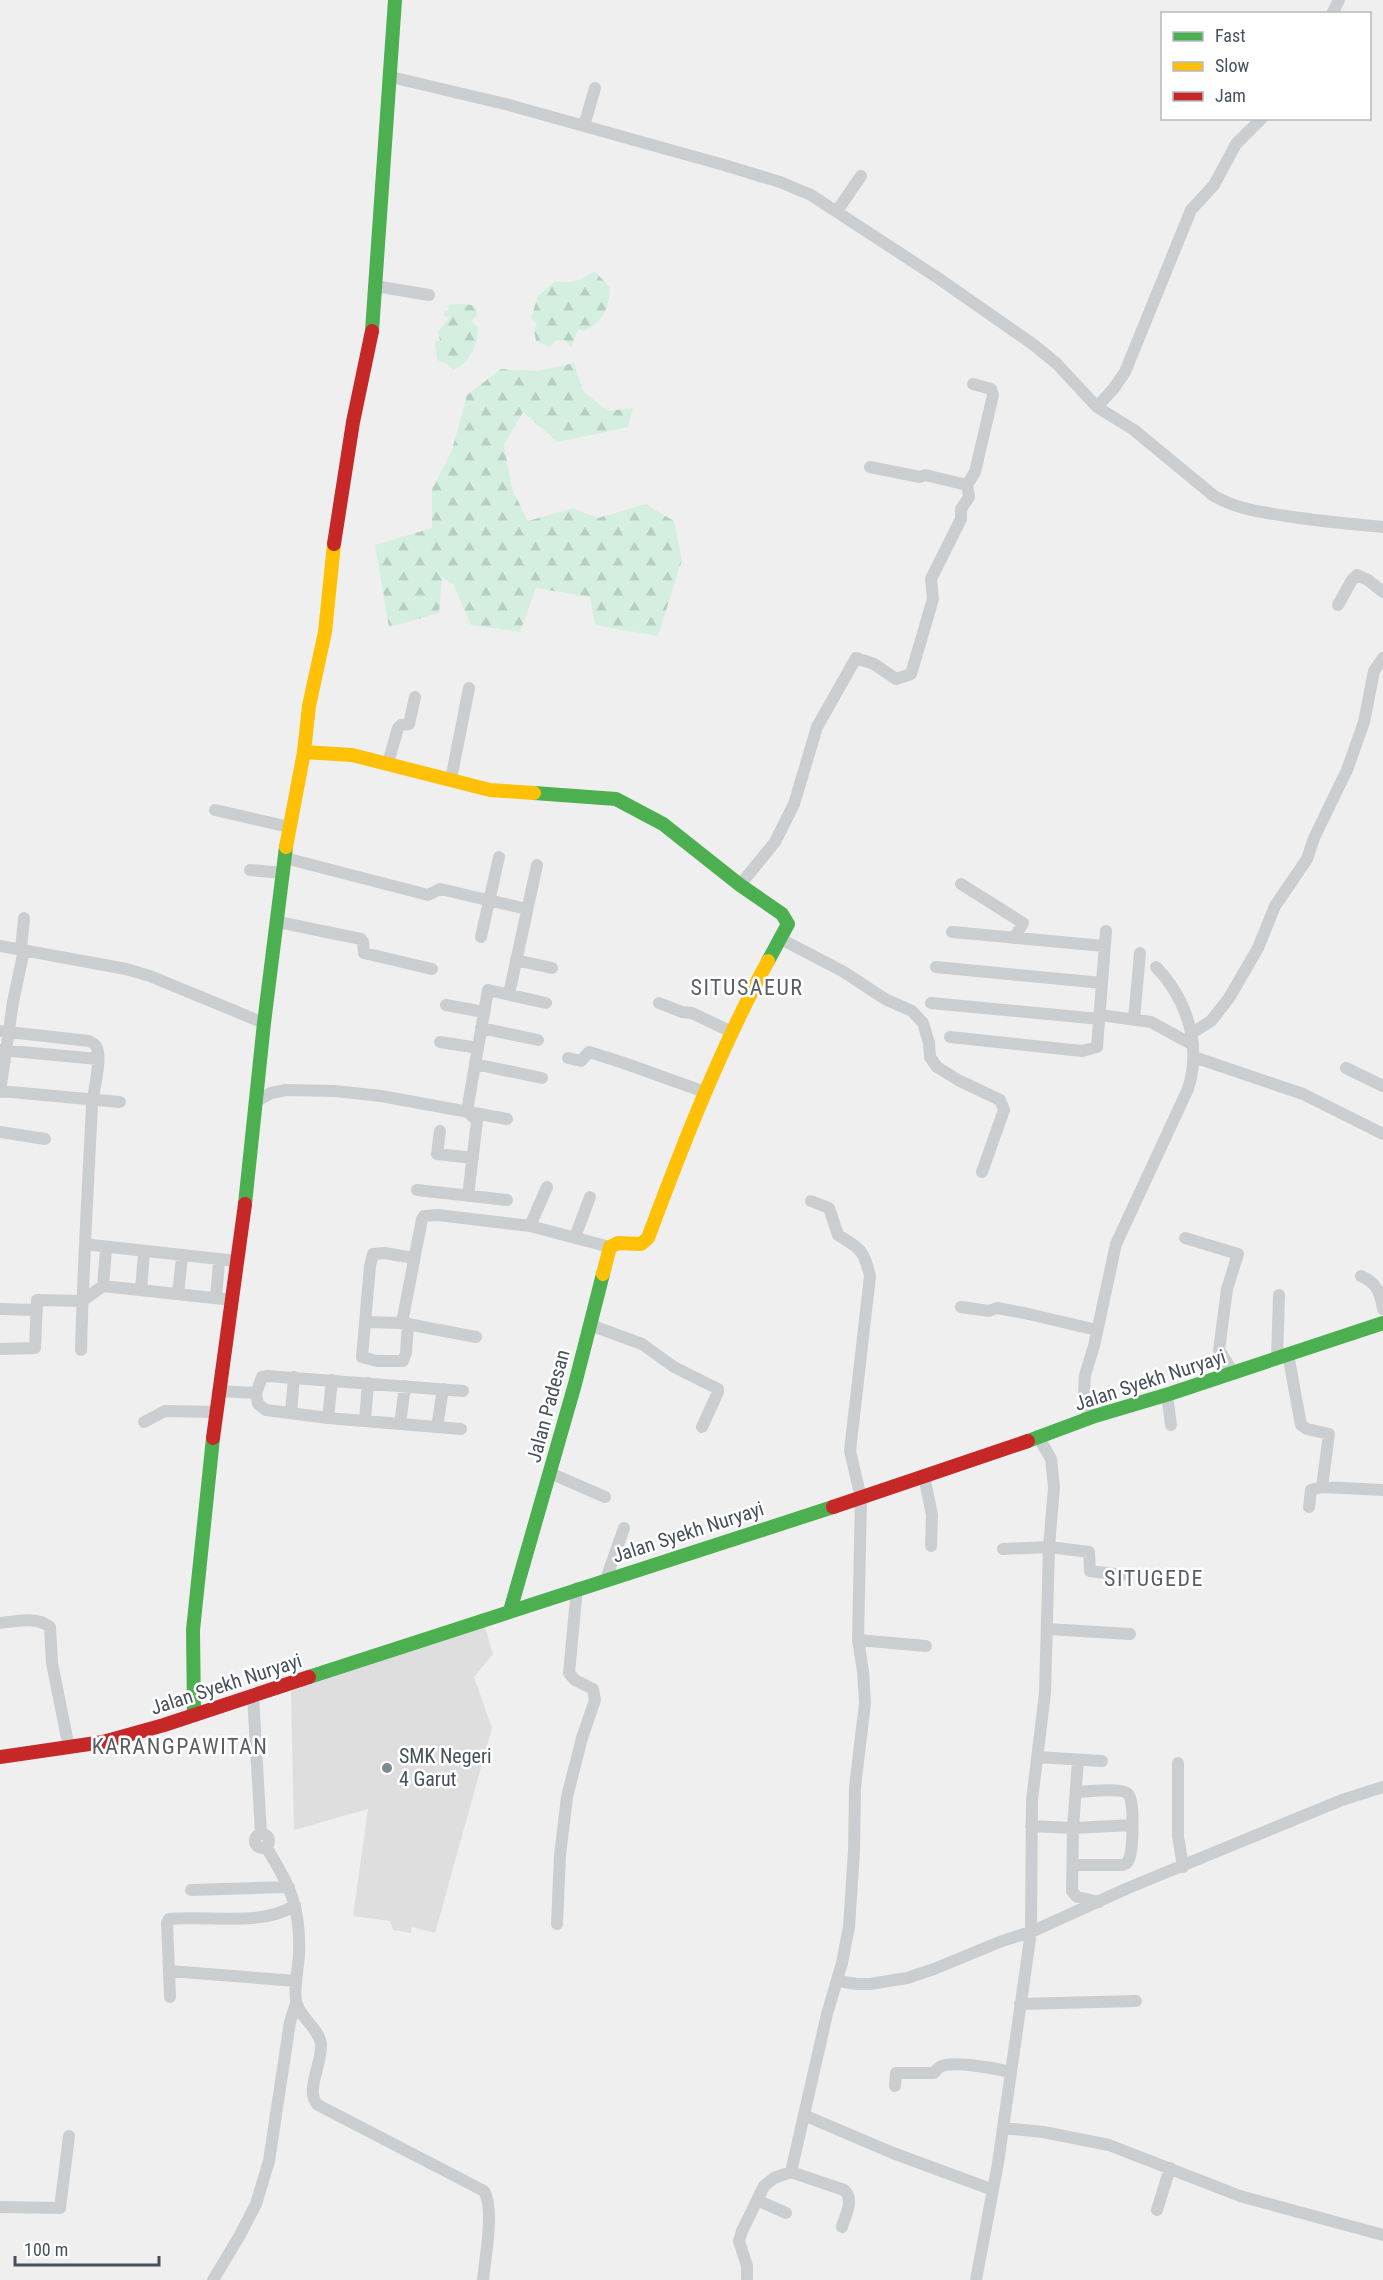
<svg xmlns="http://www.w3.org/2000/svg" width="1383" height="2280" font-family="'Roboto Condensed',sans-serif">
<style>
.education{fill:#dededf}
.forest{fill:url(#forest-firs)}
.lines{fill:none;stroke-linecap:round;stroke-linejoin:round}
.street{stroke:#cbced0;stroke-width:12}
.fast{stroke:#4caf50;stroke-width:14}
.slow{stroke:#ffc107;stroke-width:14}
.jam{stroke:#c62828;stroke-width:14}
.poi-dot{fill:#82888f;stroke:#fff;stroke-width:2}
.labels{text-anchor:middle;stroke-width:5;stroke-linejoin:round;paint-order:stroke}
.street-label{font-size:20px;fill:#47515c;stroke:#fff}
.poi-label{font-size:20px;fill:#47515c;stroke:#fff;text-anchor:start}
.quarter-label{font-size:22px;letter-spacing:1.5px;fill:#5b5e63;stroke:#fff}
</style>
<defs>
<pattern id="forest-firs" width="22" height="20" patternUnits="userSpaceOnUse" patternTransform="scale(1.5)"><rect width="22" height="20" fill="#d4efe0"/><path d="M5 1l3.5 6h-7zM16 11l3.5 6h-7z" fill="#b7cfc3"/></pattern>
</defs>
<rect width="100%" height="100%" fill="#f0efef"/>
<path class="education" d="M484,1624L493,1654L474,1677L492,1728L435,1933L412,1927L411,1933L393,1930L390,1921L353,1916L368,1809L294,1830L291,1691Z"/>
<path class="forest" d="M594,271L610,287C609,310 604,319 585,331L578,329L571,348L566,341L557,340L550,347L536,341L534,330L537,326L531,318L538,296L555,281C570,284 581,281 594,271Z
M459,304L473,305L477,310V315L471,321L478,328C477,346 470,364 453,370L447,364L437,360L435,341H440L438,331L450,318L444,316L445,311H448L449,305Z
M574,363L583,391L608,411L633,408L628,427L558,442L523,412L504,445L512,489L528,521L573,508L598,518L645,504L674,521L682,560L658,636L595,625L590,597L536,588L520,632L471,625L453,584L442,577L439,613L389,627L375,545L432,528V489L452,450L467,395L501,369L538,371Z"/>
<g class="lines">
<path class="street" d="M1332,14L1339,0
M391,77L509,105L724,165L780,182L811,195L938,278L1034,345L1057,364L1097,407L1134,430L1214,496C1237,509 1260,512 1286,516C1318,521 1350,524 1383,527
M584,126L595,88
M837,211L861,176
M375,286L429,295
M1097,407L1114,388L1125,372L1191,210L1214,185L1236,144L1262,118
M870,467L920,477L925,475L967,485
M1338,605L1352,580L1357,575L1368,580L1383,592
M388,763L398,728L401,725L409,724L415,697
M451,779L469,688
M215,810L289,827
M285,858L428,895L440,889L527,909
M250,870L284,873
M961,884L1023,923L1014,938
M740,885L775,842L794,804L817,727L856,658L874,664L896,679L911,674L933,599L931,579L961,519V509L969,497L967,485L975,472L993,395L991,389L973,384
M278,922L361,939L363,942L364,953L432,969
M952,932L1104,946
M481,937L499,857
M781,939L844,972L885,999L912,1011L923,1023L929,1043L930,1057L937,1067L958,1080L1000,1100L1004,1110L982,1172
M0,946L126,969L150,976L264,1023
M21,950L24,918
M516,960L552,968
M936,967L1102,983
M509,994L537,865
M659,1003L682,1012L692,1013L732,1032
M931,1003L1100,1019
M446,1005L484,1012
M1100,1015L1151,1022L1193,1045
M1134,1019L1140,953
M481,1028L538,1040
M0,1031L89,1041C91,1042 95,1044 96,1046C103,1057 93,1092 92,1105C88,1187 83,1268 81,1350
M1192,1033L1211,1021L1229,998L1258,948L1275,906L1307,859L1314,838L1347,770L1364,722L1374,671L1383,658
M950,1037L1082,1051L1097,1047L1106,931
M440,1042L478,1048
M0,1050L98,1059
M1194,1057L1303,1094L1383,1134
M568,1058L581,1061L589,1052L621,1062L705,1092
M475,1064L542,1078
M1346,1068L1383,1086
M0,1091L120,1102
M0,1092L13,1002L24,950
M255,1102L271,1093L286,1090L335,1091L381,1096L507,1119
M440,1131L437,1154L473,1158
M0,1132L45,1139
M547,1187L530,1226L610,1247
M417,1190L507,1200
M468,1196L477,1121L467,1111L488,990L546,1003
M575,1237L590,1197
M1185,1238L1238,1254L1227,1289L1219,1350L1234,1374
M92,1245L237,1261
M1361,1276C1377,1283 1380,1292 1383,1309
M103,1286L106,1250
M141,1290L144,1253
M178,1294L182,1257
M216,1298L219,1262
M961,1307L989,1311L997,1308L1024,1313L1097,1330
M0,1309L37,1310
M366,1322L402,1323L476,1337
M402,1323L422,1219L424,1216L438,1215L530,1226
M408,1324L406,1353L403,1361H377L362,1357L370,1266L373,1254L384,1253L414,1258
M590,1325L642,1344L674,1367L718,1389V1392L702,1427
M0,1349L35,1348L37,1300L82,1301L103,1286L232,1300
M1288,1354L1301,1425L1307,1429L1329,1434L1322,1487L1383,1490
M1277,1358L1279,1295
M218,1391L256,1393L258,1404L266,1410L328,1418L461,1429
M256,1393L262,1377L268,1376L463,1391
M1167,1395L1171,1425
M291,1413L294,1377
M1088,1417L1084,1393L1085,1375L1094,1346L1116,1244L1188,1089C1202,1046 1187,999 1156,967
M328,1418L332,1380
M365,1421L368,1383
M144,1422L165,1411L216,1412
M400,1424L405,1386
M437,1427L443,1389
M550,1473L605,1497
M924,1476L932,1515L931,1546
M1309,1507L1311,1490L1322,1487
M1003,1549L1049,1547L1089,1552L1090,1571L1122,1575
M606,1579L624,1528
M0,1623C16,1621 37,1616 50,1627L52,1663L69,1748
M1047,1629L1130,1634
M858,1640L926,1646
M253,1695L261,1834
M1037,1757L1102,1761
M1078,1760L1073,1828L1072,1891L1077,1897L1099,1902
M1178,1763V1836L1183,1867
M1031,1826L1073,1828L1132,1825
M255 1841a7 7 0 1 1 14 0a7 7 0 1 1-14 0Z
M266,1847C290,1885 301,1908 299,1955C298,1969 294,1986 296,2001C298,2016 319,2028 321,2044C323,2062 304,2092 318,2105L484,2191C495,2210 485,2257 483,2280
M1073,1865H1123C1127,1863 1127,1864 1129,1859C1133,1850 1135,1799 1128,1794C1121,1787 1087,1792 1076,1792
M191,1890L289,1887
M295,1905C264,1927 207,1915 169,1919L167,1923L169,1971L296,1981
M557,1924L560,1855L567,1797L582,1738L595,1700L593,1689L575,1680L569,1673L577,1588
M169,1971L170,1997
M838,1981L857,1984H870L907,1978L934,1969L1002,1941L1031,1932L1128,1888L1342,1800L1383,1787
M1020,2004L1136,2001
M895,2086L896,2073H934C936,2071 937,2068 940,2067C952,2060 997,2069 1011,2072
M806,2116L893,2153L993,2190
M1003,2128L1043,2132L1109,2145L1240,2196L1383,2235
M791,2172L844,2190C855,2200 845,2215 842,2227
M757,2200L786,2213
M0,2207L60,2208L69,2136
M1157,2210L1170,2168
M213,2280L240,2235L256,2204L269,2161L290,2022L296,2003
M747,2280V2266L739,2241L742,2231L764,2186L774,2178L791,2172L827,2014L842,1963L849,1927L854,1851L855,1787L865,1703L863,1671L858,1640L861,1498L850,1451L870,1276C864,1250 860,1248 838,1235L829,1208L811,1201
M976,2280L998,2163L1031,1932L1032,1800L1045,1693L1049,1547L1054,1487L1051,1459L1038,1436"/>
<path class="fast" d="M372,331L395,0
M534,793L616,799L663,824L740,885L782,914L788,924L768,961
M245,1204L264,1023L286,847
M1028,1441L1095,1416L1169,1394L1383,1323
M510,1611L575,1384L603,1274
M309,1677L833,1507
M194,1715L193,1630L213,1438"/>
<path class="slow" d="M304,752L352,755L490,790L534,793
M286,847L304,752L309,706L325,632L334,544
M603,1274L610,1247L618,1243L641,1244L648,1238C683,1144 720,1049 768,961"/>
<path class="jam" d="M334,544L353,422L372,331
M213,1438L245,1204
M833,1507L1028,1441
M0,1757L103,1742L164,1725L309,1677"/>
</g>
<circle class="poi-dot" cx="387" cy="1768" r="6"/>
<g class="labels">
<g class="street-label">
<text transform="translate(1150 1380) rotate(-18)" y="7">Jalan Syekh Nuryayi</text>
<text transform="translate(548 1406) rotate(-75)" y="7">Jalan Padesan</text>
<text transform="translate(688 1532) rotate(-18)" y="7">Jalan Syekh Nuryayi</text>
<text transform="translate(226 1684) rotate(-18)" y="7">Jalan Syekh Nuryayi</text>
</g>
<g class="poi-label">
<text x="399" y="1763">SMK Negeri<tspan x="399" dy="23">4 Garut</tspan></text>
</g>
<g class="quarter-label">
<text x="747" y="995">SITUSAEUR</text>
<text x="1154" y="1586">SITUGEDE</text>
<text x="180" y="1754">KARANGPAWITAN</text>
</g>
</g>
<rect x="1161" y="12" width="210" height="108" fill="#ffffff" stroke="#b5b9be" stroke-width="1.5"/>
<rect x="1173" y="32" width="30" height="9" fill="#4caf50" stroke="#b5b9be" stroke-width="1.5"/>
<text x="1215" y="42" font-size="18" fill="#47515c">Fast</text>
<rect x="1173" y="62" width="30" height="9" fill="#ffc107" stroke="#b5b9be" stroke-width="1.5"/>
<text x="1215" y="72" font-size="18" fill="#47515c">Slow</text>
<rect x="1173" y="92" width="30" height="9" fill="#c62828" stroke="#b5b9be" stroke-width="1.5"/>
<text x="1215" y="102" font-size="18" fill="#47515c">Jam</text>
<path d="M15 2256v9h144v-9" fill="none" stroke="#47515c" stroke-width="3"/>
<text x="24" y="2256" font-size="18" fill="#47515c" stroke="#ffffff" stroke-width="4.5" paint-order="stroke">100 m</text>
</svg>
